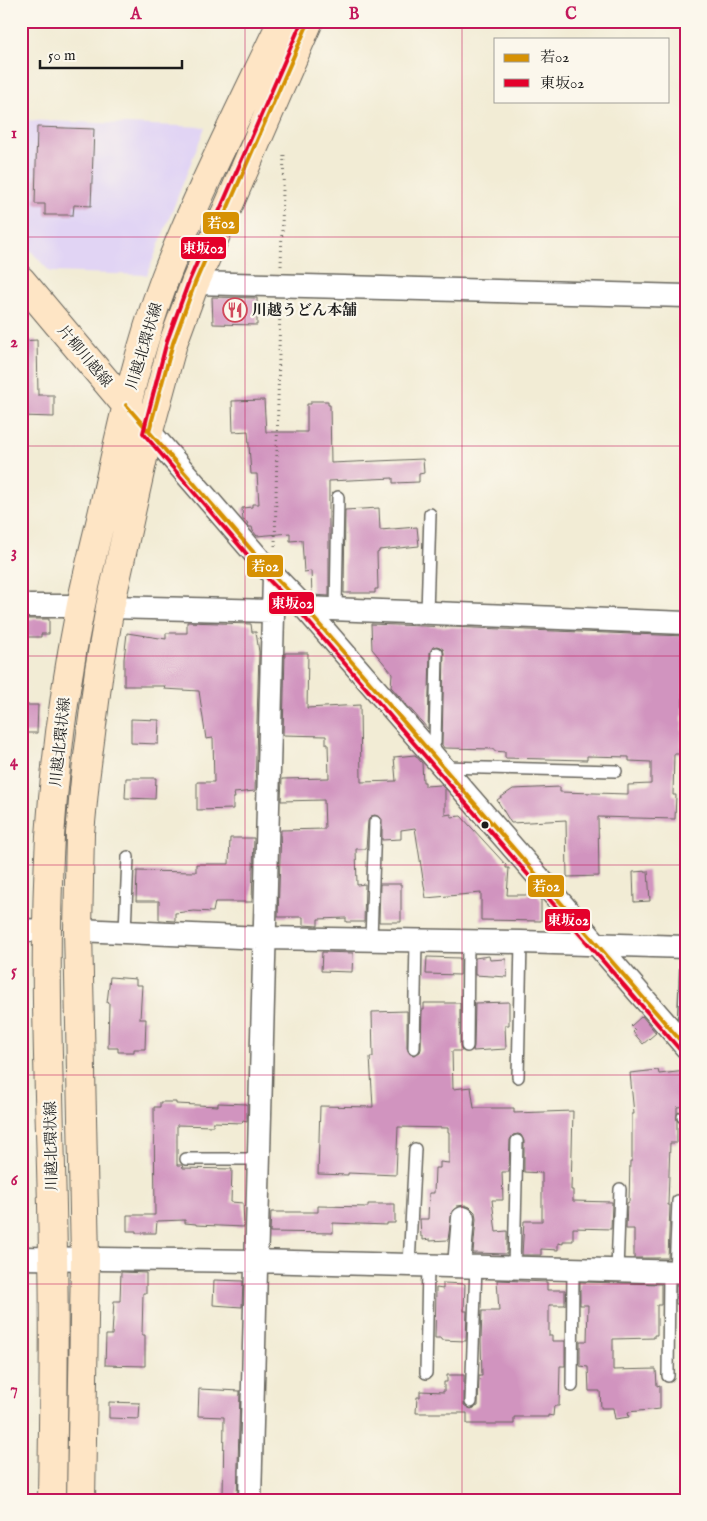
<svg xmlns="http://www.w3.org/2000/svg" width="707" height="1521" font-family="'IM FELL English','Noto Serif JP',serif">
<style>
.built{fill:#e1d4f4}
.building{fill:#d194bf}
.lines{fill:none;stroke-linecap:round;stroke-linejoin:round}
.lane-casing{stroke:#67655d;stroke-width:14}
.street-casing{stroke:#67655d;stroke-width:25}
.secondary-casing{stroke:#67655d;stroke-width:30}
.path{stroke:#67655d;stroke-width:3;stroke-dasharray:1 4;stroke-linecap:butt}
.lane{stroke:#fff;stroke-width:11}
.street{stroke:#fff;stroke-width:22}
.secondary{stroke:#fee5c5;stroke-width:28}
.bus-1-casing{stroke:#fbf7ec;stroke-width:8}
.bus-2-casing{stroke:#fbf7ec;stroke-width:8}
.bus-1{stroke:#d69104;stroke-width:4}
.bus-2{stroke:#e4002b;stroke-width:4}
.grid{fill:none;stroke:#c2185b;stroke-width:1;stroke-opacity:0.55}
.bus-dot{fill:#1c1c1c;stroke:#fbf7ec;stroke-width:2}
.labels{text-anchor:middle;stroke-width:4.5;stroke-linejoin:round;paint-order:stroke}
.poi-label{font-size:15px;font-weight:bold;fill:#1c1c1c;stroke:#fbf7ec;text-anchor:start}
.street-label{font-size:15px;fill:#1c1c1c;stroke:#fbf7ec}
.line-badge{stroke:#fbf7ec;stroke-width:2}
.badge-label{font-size:14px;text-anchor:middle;font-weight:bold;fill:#fff}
.neatline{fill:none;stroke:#c2185b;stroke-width:2}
.grid-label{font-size:16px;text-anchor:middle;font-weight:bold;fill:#c2185b}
</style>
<rect width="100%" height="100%" fill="#fbf7ec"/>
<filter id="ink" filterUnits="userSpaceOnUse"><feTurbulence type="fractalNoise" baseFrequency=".02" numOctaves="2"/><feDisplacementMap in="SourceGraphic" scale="10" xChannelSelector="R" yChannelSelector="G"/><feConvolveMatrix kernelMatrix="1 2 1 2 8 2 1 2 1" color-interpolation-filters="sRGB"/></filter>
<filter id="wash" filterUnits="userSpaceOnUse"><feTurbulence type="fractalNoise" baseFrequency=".0096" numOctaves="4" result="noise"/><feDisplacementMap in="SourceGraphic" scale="20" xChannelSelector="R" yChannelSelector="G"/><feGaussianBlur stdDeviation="1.12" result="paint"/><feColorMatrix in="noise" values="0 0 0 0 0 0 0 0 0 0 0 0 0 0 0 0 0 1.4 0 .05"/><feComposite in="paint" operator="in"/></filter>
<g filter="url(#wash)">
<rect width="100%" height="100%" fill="#f2ecd5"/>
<path class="built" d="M21,120L205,127L147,275L50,272L21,240Z"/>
<g id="blocks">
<path class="building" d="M37,127L94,129L91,206L74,205L73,215H45V204H35Z
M212,297L257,298V325L213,324Z
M37,340L38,395H54V417L21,416V341Z
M264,400L266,432H307V404H311V401H328V405H330L331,463L423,459L424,473L419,474V482L393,483V478L329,481V596L312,595L311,571L304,572L302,540L290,541V533L257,536L253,531L252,527H249L247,522L243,520L242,508L252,507V504H259L257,474H251L248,431L233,432L232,401Z
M379,508L380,530L417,527L419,546L379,550V552L377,553L378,589H375V593H344L345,510Z
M21,619H49V634H41V637H21Z
M187,622L251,624L252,632H256L259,652L255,791L234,793L235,798H233V809L197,810V782H214L213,738L206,739L199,691L164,689L165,686H124V659L127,633L166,639V633H187Z
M371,624L685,636L681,754H674L673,795H676L675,819L598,817L599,876L567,877L566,820L511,823L497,800L513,789L560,787V792L628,794V785L651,784V762L629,761V757L587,756V760L505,758V752L494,751V749L444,748L442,745L444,653L443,649L437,646L433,647L430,652L428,729L391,687L392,673L372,649Z
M285,653H308L307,708L360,705L361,782L396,781L394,757L415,755L422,763L423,782H425V786L441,785L445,789V815L451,814V817L461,816L506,865V868H509L507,895H537L541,900V921L481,920V893L426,898L415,828L401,830V839L382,840V819L375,815L371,816L368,821L366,849H356L357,885L365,884L364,922H346V918L318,919V926L303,925V917H278L281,830L325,829L324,800L281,801L282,779L329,778L328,744H326V736L283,735Z
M21,705H38L37,733H21Z
M131,719L159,720L158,744L131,743Z
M126,778H156L155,799L125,798Z
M230,838H254L252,902H215L213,912L194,911L175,913V921L159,920V901H136L137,871L196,872V864H229Z
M648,871L650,901L634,902L633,872Z
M380,884H401V922H379Z
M322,952L353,953L352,972L321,971Z
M489,956L490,960L506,959L507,977L475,975V958Z
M427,957L460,958V975L426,974Z
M110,977L136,979V985H142L140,1019H146L145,1049H134V1052H118V1048H108L109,1003H107Z
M509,1002V1025H505L506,1049L473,1051L474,1046L475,1003Z
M424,1003H460V1046L462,1051H452L453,1089L471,1087L474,1108H514V1113L573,1111L571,1190H573V1201L612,1202L611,1229L573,1228V1241H563V1244L558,1243V1250L541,1249V1255H522L524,1221H542V1173L524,1172V1141L521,1135L518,1134L513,1135L510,1140L509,1172H502L503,1200H492L496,1232L507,1231V1254L473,1253L476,1219L475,1212L470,1207L465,1205L457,1206L452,1211L448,1240L430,1241V1239L423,1240V1237H421L420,1219H428L429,1193H434L435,1168H440V1162L449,1163V1132H448V1128L398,1127L396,1175L348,1173V1175L318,1174L320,1106L373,1107L370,1057H373L372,1012L407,1011V1048L410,1054L414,1055L420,1052L421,1049L422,1010H424Z
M642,1016L656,1033L643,1044L633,1032L635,1030L631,1026Z
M658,1070L659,1074L686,1071V1106L677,1107V1143H670L668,1205H670L668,1258H634V1229H626L627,1203L629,1202L630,1161H632V1114H634L630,1073Z
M160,1102H176V1104L218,1106V1103L247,1104V1121L243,1120L242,1123L213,1122V1126L177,1125V1165H182L183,1168L232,1169L231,1202L243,1203L244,1227L196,1225V1224L185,1223V1220L157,1221L156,1233H136V1231H127V1215H155L154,1107H160Z
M368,1204H395V1223H387V1225L333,1223V1233L270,1232L271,1212H318V1206L368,1207Z
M685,1206H686V1259H683Z
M121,1272L146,1273V1293H143L142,1335H145V1366L105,1365L106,1335H112L114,1301H120Z
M214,1280L243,1281L242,1307L213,1305Z
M497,1280L547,1282V1290H565V1305H549V1336H552V1341H565V1366H560L559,1406H554L553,1416L548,1415V1417H514V1424H467V1413H416L417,1397H420V1391L444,1392V1382H447V1375H464V1405L471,1409L478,1406L479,1376H482L481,1341L482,1311H499Z
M580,1282L661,1284V1305H657V1335H654V1338L613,1339V1370L656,1369L657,1386L660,1385V1409L628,1412L629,1417L615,1419L613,1408H601L600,1391H589L588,1367L580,1366V1341H587L588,1305H580Z
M443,1283L465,1284L464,1311H467L466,1341L441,1340V1338H435L436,1288L443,1289Z
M676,1285H686V1304H676Z
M199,1389L240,1391L237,1500H223L224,1417L198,1416Z
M109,1402L140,1403L139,1419L109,1418Z"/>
</g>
</g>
<g filter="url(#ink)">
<use href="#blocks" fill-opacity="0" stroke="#67655d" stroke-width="1"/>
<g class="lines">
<g class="lane-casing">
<path id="lane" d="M336,609L338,497
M427,613L430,514
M430,752L435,742L437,653
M443,767L616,771
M125,932L128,857
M371,939L375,822
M683,1042L686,966
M467,1046L468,941
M414,1048L416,940
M518,1077L521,942
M683,1117H686
M186,1159H258
M409,1265L415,1149
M514,1267L517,1141
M617,1270L620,1189
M675,1271L678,1201
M426,1373L428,1265
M668,1376L669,1271
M572,1386L573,1269
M471,1402L476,1266"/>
</g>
<g class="street-casing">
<path id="street" d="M195,283L686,296
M149,431L274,576L305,608L686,1047
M21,606H81
M110,607L273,611
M305,608L686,623
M21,930L48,931
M78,930L264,938L521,942L686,947
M21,1258L255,1261L686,1272
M459,1266L463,1218
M250,1500L274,576"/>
</g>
<g class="secondary-casing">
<path id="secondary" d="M21,280L136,417
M52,1500C53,1418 55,1337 53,1256C51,1116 42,976 50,837C55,760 65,685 80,610C87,575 96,541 104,506C121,429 137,352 165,278C199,190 242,106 282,21
M81,1500L85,1258L78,930L80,833L85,780L99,670L110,607L149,431L173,343L195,283L309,21"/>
</g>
<path class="path" d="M281,266L284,152
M275,546L280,305"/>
<use href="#lane" class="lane"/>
<use href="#street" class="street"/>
<use href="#secondary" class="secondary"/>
<g class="bus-1-casing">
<path id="bus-1" d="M126,405L274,576L305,608L686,1047
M149,431L173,343L195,283L309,21"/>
</g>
<g class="bus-2-casing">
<path id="bus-2" d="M302,21L189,281L167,341L143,433L269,580L300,612L681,1051"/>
</g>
<use href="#bus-1" class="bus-1"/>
<use href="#bus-2" class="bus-2"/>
</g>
</g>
<path class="grid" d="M245,21V1500M462,21V1500M21,237H686M21,446H686M21,656H686M21,865H686M21,1075H686M21,1284H686"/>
<defs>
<g id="restaurant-ring" transform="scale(1.25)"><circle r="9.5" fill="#fbf7ec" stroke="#d1495b" stroke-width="1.5"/><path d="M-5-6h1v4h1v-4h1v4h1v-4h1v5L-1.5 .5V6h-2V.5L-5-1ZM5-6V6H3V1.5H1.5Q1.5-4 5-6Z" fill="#d1495b"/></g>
</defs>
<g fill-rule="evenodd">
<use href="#restaurant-ring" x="235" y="310"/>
</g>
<circle class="bus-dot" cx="485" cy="825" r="4.5"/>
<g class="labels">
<g class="poi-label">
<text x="252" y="315">川越うどん本舗</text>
</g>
<g class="street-label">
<text transform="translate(144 346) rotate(-73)" y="5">川越北環状線</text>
<text transform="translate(85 356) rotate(50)" y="5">片柳川越線</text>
<text transform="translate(60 742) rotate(-84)" y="5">川越北環状線</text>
<text transform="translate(51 1146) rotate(-91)" y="5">川越北環状線</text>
</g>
</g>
<g class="line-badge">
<rect x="202" y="211" width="38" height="24" rx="5" fill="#d69104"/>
<rect x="180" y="236" width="47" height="24" rx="5" fill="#e4002b"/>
<rect x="246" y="554" width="38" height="24" rx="5" fill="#d69104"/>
<rect x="268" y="591" width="47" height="24" rx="5" fill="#e4002b"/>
<rect x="527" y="874" width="38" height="24" rx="5" fill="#d69104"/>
<rect x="544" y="908" width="47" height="24" rx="5" fill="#e4002b"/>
</g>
<g class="badge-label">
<text x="221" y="228">若02</text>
<text x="203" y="253">東坂02</text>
<text x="265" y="571">若02</text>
<text x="292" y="608">東坂02</text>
<text x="546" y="891">若02</text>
<text x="568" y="925">東坂02</text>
</g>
<rect width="707" height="1521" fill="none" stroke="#fbf7ec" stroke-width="55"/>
<rect x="494" y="38" width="175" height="65" fill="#fbf7ec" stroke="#a29f99"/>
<rect x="504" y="54" width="25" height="8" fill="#d69104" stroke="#a29f99"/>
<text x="540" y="62" font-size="15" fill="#1c1c1c">若02</text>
<rect x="504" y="79" width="25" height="8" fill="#e4002b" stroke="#a29f99"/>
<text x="540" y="88" font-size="15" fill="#1c1c1c">東坂02</text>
<path d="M40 60v8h142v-8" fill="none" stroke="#1c1c1c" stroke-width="2.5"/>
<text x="48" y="60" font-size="15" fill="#1c1c1c" stroke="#fbf7ec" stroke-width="4" paint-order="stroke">50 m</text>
<rect x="28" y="28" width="652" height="1466" class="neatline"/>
<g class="grid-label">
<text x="136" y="19">A</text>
<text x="354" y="19">B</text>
<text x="571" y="19">C</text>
<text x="14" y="138">1</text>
<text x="14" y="347">2</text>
<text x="14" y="557">3</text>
<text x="14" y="766">4</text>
<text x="14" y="976">5</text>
<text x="14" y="1185">6</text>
<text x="14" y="1394">7</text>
</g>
</svg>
